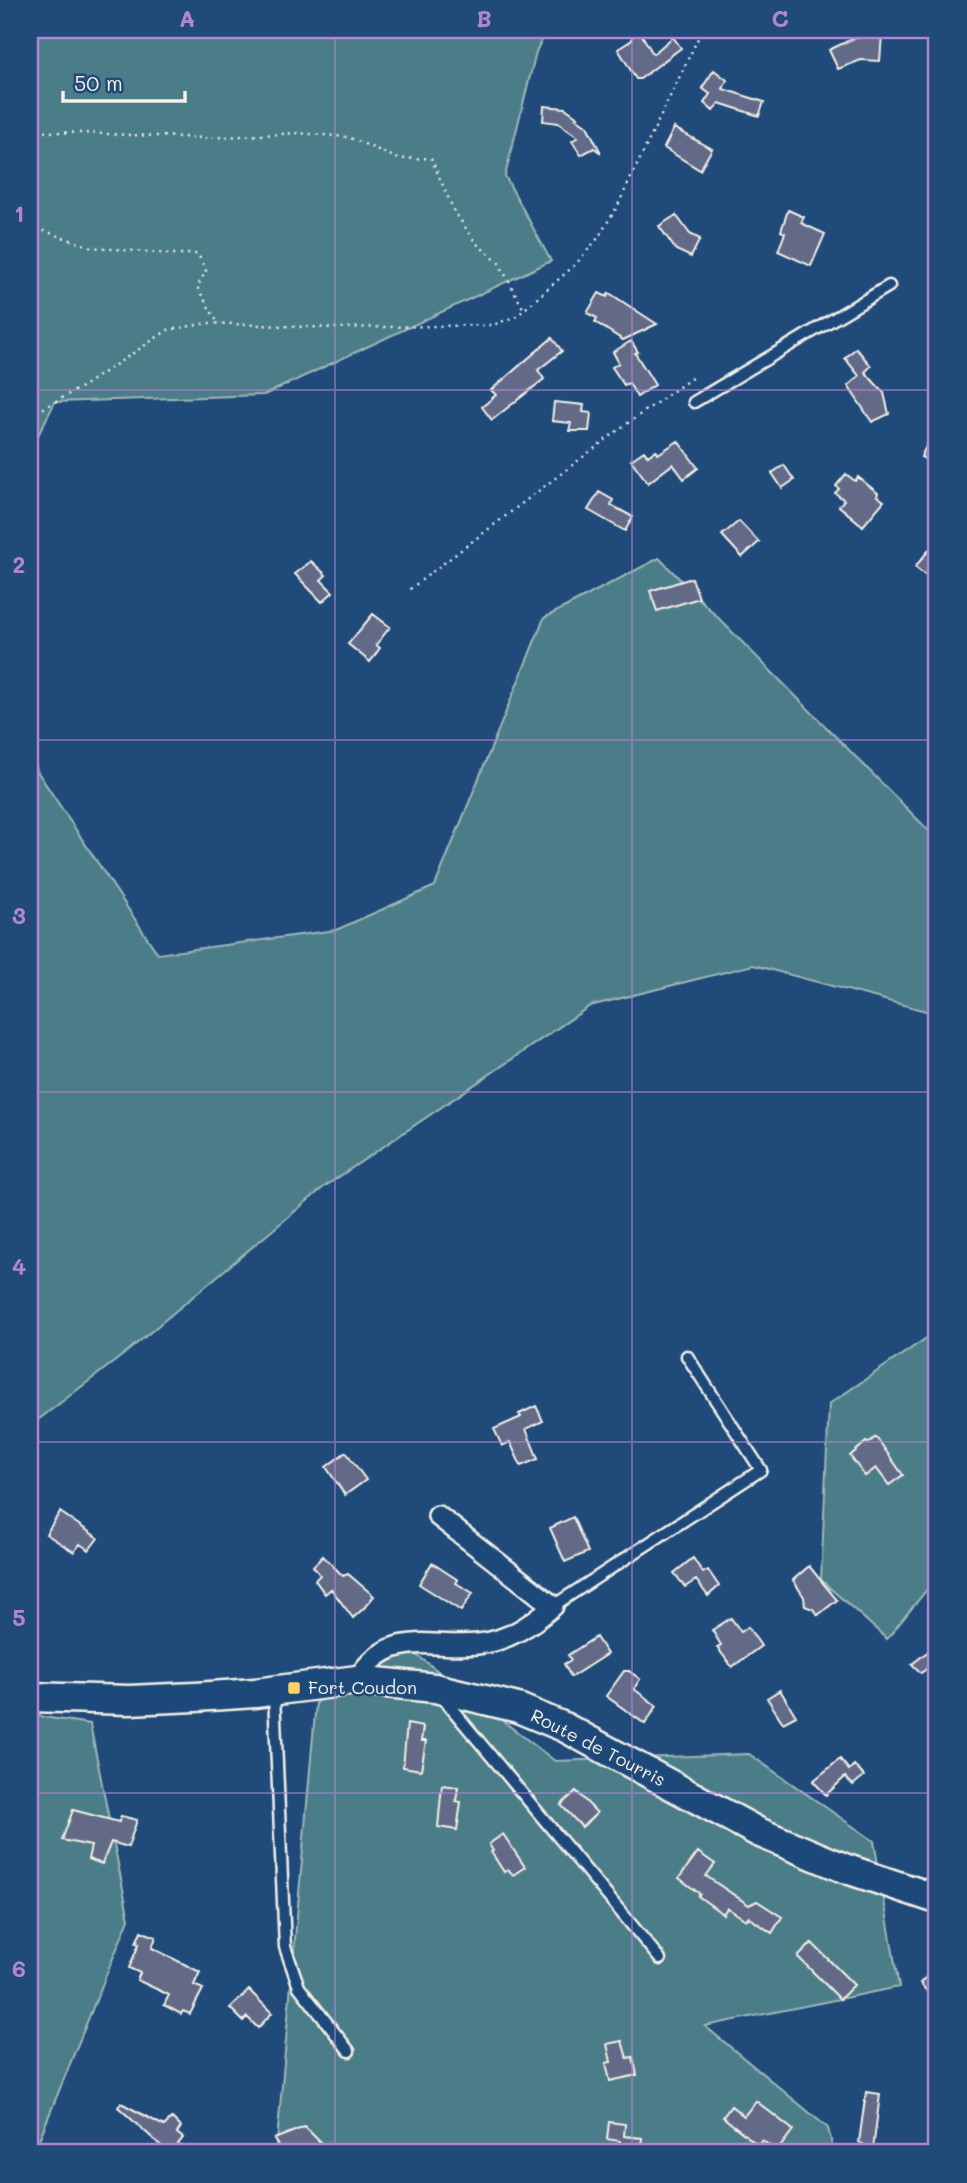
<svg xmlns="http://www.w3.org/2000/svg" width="967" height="2183" font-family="Mali,sans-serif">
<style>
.green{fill:#4c7d88;stroke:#a0b7b8;stroke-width:2}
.building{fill:#636a87;stroke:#f4f1e8;stroke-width:2}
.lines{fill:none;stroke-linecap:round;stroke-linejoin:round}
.lane-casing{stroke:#f4f1e8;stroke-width:15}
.street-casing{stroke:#f4f1e8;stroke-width:24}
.secondary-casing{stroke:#f4f1e8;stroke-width:33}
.path{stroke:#f4f1e8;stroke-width:2.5;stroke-dasharray:2 5;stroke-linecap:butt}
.lane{stroke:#1f4a7a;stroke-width:10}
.street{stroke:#1f4a7a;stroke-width:19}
.secondary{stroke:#1f4a7a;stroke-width:28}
.grid{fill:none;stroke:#b185d1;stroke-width:2;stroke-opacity:0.55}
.poi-dot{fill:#ffd166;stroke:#1f4a7a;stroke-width:2.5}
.labels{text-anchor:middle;stroke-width:5;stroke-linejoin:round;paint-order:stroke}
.poi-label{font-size:18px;fill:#f4f1e8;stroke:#1f4a7a;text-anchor:start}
.street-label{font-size:18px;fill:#f4f1e8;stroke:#1f4a7a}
.neatline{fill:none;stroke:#b185d1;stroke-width:2.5}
.grid-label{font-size:23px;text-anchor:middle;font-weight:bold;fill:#b185d1}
</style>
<rect width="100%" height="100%" fill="#1f4a7a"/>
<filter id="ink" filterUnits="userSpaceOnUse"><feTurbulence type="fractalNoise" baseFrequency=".0143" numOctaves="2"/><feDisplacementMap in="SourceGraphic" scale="14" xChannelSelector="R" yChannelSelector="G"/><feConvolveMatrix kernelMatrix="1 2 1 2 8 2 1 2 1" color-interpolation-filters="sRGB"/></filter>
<g filter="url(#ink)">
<path class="green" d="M30,30H546L536,52L505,176L551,261L264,395L55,402L30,451Z
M659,558L937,839V1014L753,965L590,1006L324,1187L123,1355L30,1426V739L37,771L158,954L336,930L435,886L544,618Z
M937,1331V1577L887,1639L821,1580L829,1404Z
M400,1642L555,1761L749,1754L874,1841L899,1987L705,2026L828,2128L834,2153H276L316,1702Z
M30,1715L90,1724L129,1919L39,2140L30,2153Z"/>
<path class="building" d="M632,30H639L653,54L673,37L681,48L640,79H636L618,49L632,40Z
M859,33L882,34L880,61L861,60L838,69L829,50L854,38H859Z
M714,70L727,80L723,89L764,102L759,116L719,103L713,111L704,103L710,94L702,88Z
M544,106L565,108L578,117L576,118L587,126L601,153L594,148L581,155L572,141L578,137L558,123L543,121Z
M674,128L712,149L700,170L664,148Z
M788,210L804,217L801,223L825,234L811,266L778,251L785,233L781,231Z
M676,215L690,234L700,239L691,257L676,250L659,226Z
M599,293L607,297L609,293L657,324L623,340L595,322L597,318L587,313Z
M552,338L562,351L538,370L544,379L492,420L482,407L496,395L491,390Z
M631,341L638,352L635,353L655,385L637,397L629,383L624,385L612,367L619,363L613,352Z
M856,348L871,366L865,372L884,393L889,414L872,422L848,386L859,376L845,358Z
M554,402L584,405L583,412L591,413L589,431H569L571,423L552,421Z
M937,423V465L921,457Z
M678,441L698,468L684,479L673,464L648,483L631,460L644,451L648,456L656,450L658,454Z
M784,465L794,480L782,488L772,473Z
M846,474L855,481L858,477L878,493L877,496L884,501L863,526L839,506L844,500L835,493L839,489L836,486Z
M599,492L613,500L611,505L633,517L625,531L588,510Z
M739,521L759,542L742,557L722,535Z
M937,540V570L930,579L915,567Z
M311,561L326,575L321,580L333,592L322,602L295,574Z
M692,578L699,598L657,611L650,591Z
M373,614L390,627L376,645L380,648L370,662L348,644Z
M536,1406L543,1421L526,1429L538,1459L521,1466L510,1442L502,1446L494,1429L521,1417L519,1414Z
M876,1437L903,1475L889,1485L876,1468L865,1476L850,1456L866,1442L868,1443Z
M346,1452L366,1480L345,1495L326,1467Z
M60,1512L98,1538L89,1550L80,1544L74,1552L46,1534Z
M573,1517L588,1552L565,1562L550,1528Z
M323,1556L343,1576L348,1574L374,1596L364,1608L353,1618L331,1589L325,1594L315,1580L320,1575L313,1566Z
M693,1558L703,1573L708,1570L719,1586L708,1596L696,1580L685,1587L674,1573Z
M432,1563L458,1580L456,1583L473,1593L461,1611L419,1584Z
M809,1566L837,1600L818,1615L813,1609L805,1606L804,1597L793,1580Z
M731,1618L741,1632L748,1627L761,1646L732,1667L717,1647L721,1645L712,1630Z
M596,1637L607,1654L571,1677L564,1664L571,1660L568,1655Z
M930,1650L937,1661L921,1673L912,1664Z
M624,1671H629L640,1679L634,1689L657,1706L645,1724L606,1696Z
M780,1690L796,1716L783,1723L767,1698Z
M407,1724L423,1727L421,1741H426L421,1770L403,1767Z
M840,1759L849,1770L854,1765L864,1776L853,1785L845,1777L826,1795L813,1781Z
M442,1785L458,1787L456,1801L461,1802L457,1830L438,1827Z
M576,1791L597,1813L582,1827L561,1805Z
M73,1810L119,1822L121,1816L137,1820L128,1847L111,1842L102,1864L88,1859L91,1846L62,1840Z
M503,1834L525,1867L513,1875L508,1869L504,1872L491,1852L493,1851L489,1844Z
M698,1852L715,1864L706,1876L749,1905L757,1901L782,1917L772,1933L748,1917L746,1920L727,1908L723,1914L698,1896L700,1894L679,1878Z
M141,1931L156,1937L152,1948L200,1972L194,1985L203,1989L190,2014L183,2011L181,2014L164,2005L169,1995L137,1980L140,1973L129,1968L139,1944L136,1943Z
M812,1943L854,1985L840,1999L798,1957Z
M937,1966V2003L920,1983Z
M249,1990L272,2013L258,2028L247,2017L243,2021L230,2008Z
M622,2041L627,2058L633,2057L637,2075L610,2081L606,2063L611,2062L607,2044Z
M866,2092L880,2094L873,2150L859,2142Z
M756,2101L793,2130L777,2151L762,2140L758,2145L723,2117L731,2106L744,2116Z
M121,2103L164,2126L172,2118L181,2127L177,2133L183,2138L178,2144L188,2153H169L118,2107Z
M609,2122L625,2124L624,2136L642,2138L641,2153H618L620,2141L607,2139Z
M305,2127L321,2143L310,2153H282L274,2139Z"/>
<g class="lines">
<g class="lane-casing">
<path id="lane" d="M694,402L889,286
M553,1606L761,1470L687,1356
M274,1695L285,1947L299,1987L349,2051
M442,1697L660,1959"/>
</g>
<g class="street-casing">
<path id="street" d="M357,1680C389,1627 429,1649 478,1644C508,1641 531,1625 553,1606L438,1516"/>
</g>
<g class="secondary-casing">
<path id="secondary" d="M30,1697L129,1700L195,1697L255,1693L357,1680L435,1688L518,1708L564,1727L758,1832L844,1868L937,1899"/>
</g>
<path class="path" d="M30,131L207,138L298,133L348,137L399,159L431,158L454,211L476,243L499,263L524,310
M30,226L91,247L170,254H198L206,271L197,287L218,323
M30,411L37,412L85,385L168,330L208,323L332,328L493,325L517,316L576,264L598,238L617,207L702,30
M410,589L621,428L693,377"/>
<use href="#lane" class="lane"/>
<use href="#street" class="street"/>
<use href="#secondary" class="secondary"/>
</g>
</g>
<path class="grid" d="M335,30V2153M632,30V2153M30,390H937M30,740H937M30,1092H937M30,1442H937M30,1793H937"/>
<rect class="poi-dot" x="287" y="1681" width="14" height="14" rx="3.5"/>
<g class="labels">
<g class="poi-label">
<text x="308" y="1694">Fort Coudon</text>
</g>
<g class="street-label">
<text transform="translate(598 1748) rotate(27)" y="6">Route de Tourris</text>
</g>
</g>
<rect width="967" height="2183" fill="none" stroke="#1f4a7a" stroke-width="77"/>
<path d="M63 91v10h122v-10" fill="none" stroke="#f4f1e8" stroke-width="3.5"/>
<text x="74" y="91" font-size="21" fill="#f4f1e8" stroke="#1f4a7a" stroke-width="5" paint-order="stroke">50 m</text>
<rect x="38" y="38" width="890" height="2106" class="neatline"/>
<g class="grid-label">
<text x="187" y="27">A</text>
<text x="484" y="27">B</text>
<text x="780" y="27">C</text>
<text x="19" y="222">1</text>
<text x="19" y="573">2</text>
<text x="19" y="924">3</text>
<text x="19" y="1275">4</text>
<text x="19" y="1626">5</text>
<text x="19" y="1977">6</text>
</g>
</svg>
